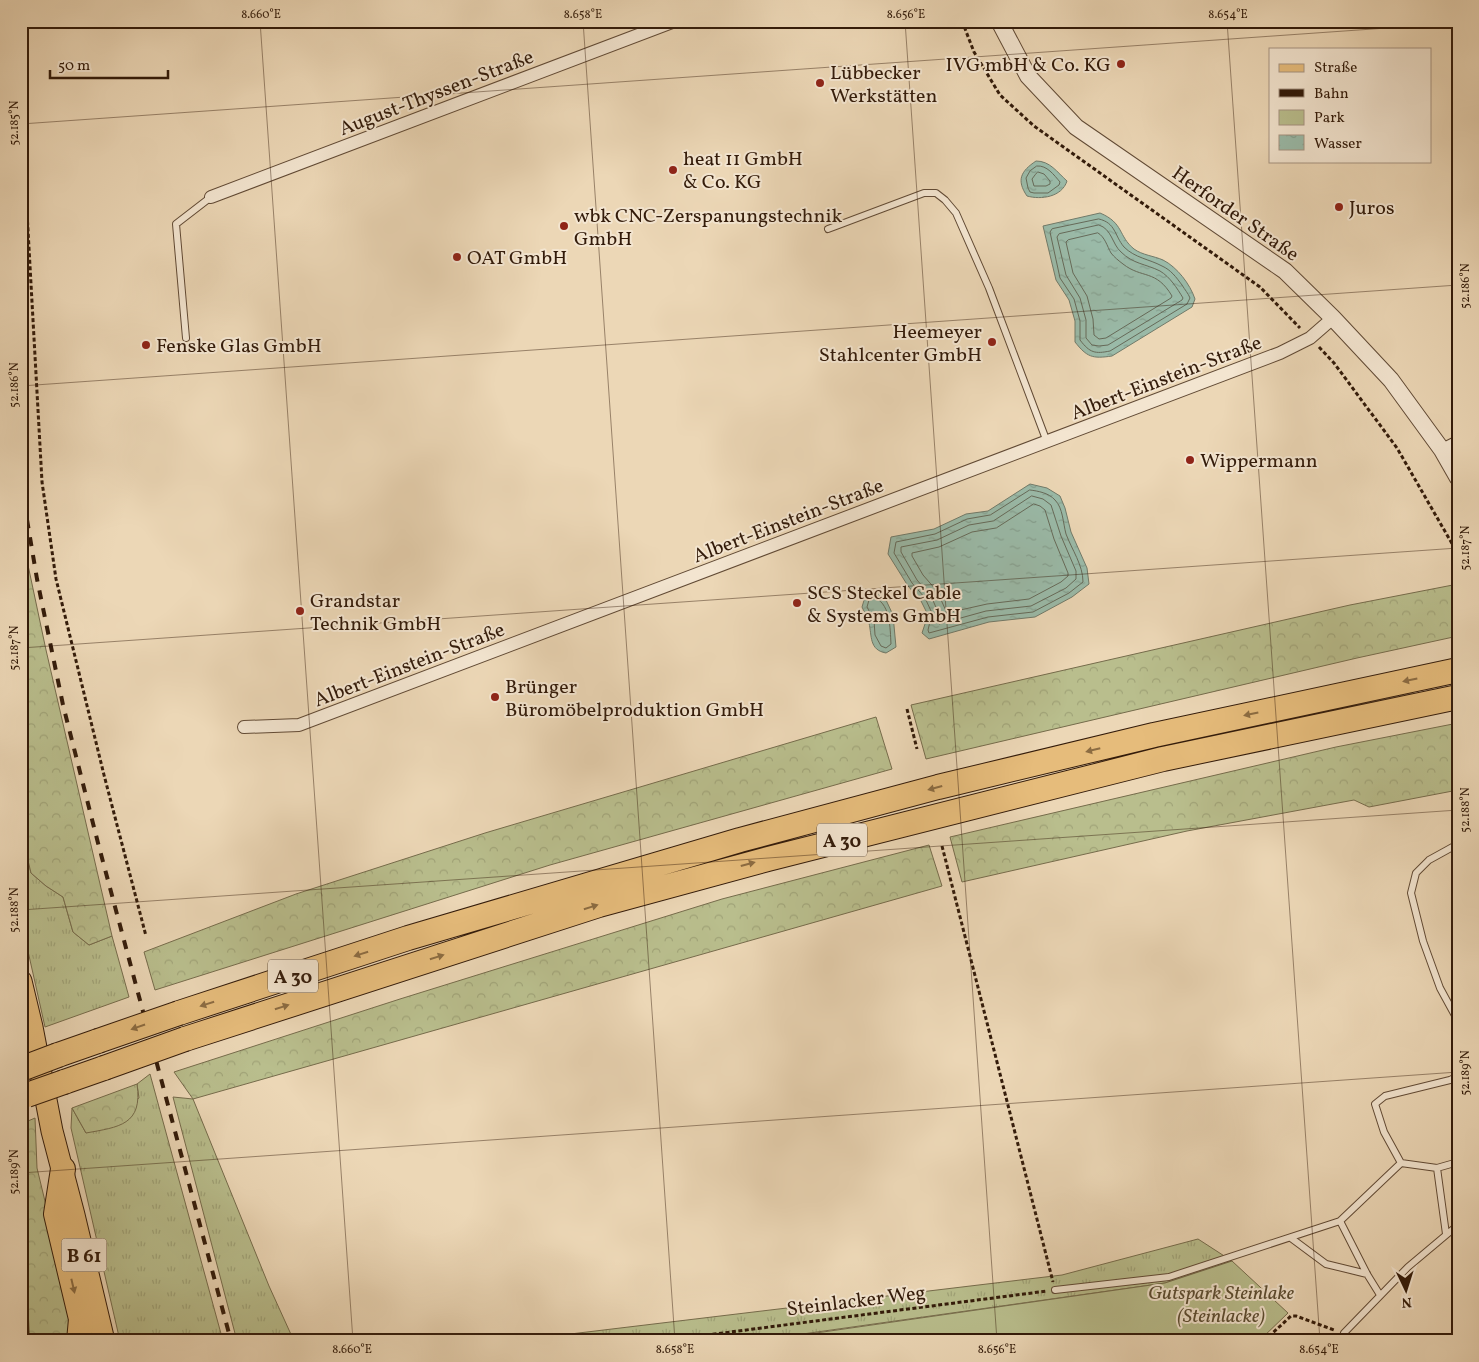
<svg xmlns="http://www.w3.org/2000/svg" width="1479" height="1362" font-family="Vollkorn,serif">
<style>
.grass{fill:url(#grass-tufts);stroke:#766c4c}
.forest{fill:url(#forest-crowns);stroke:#766c4c}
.green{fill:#b9be8d;stroke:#766c4c}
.water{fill:url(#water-ripples);stroke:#717a69}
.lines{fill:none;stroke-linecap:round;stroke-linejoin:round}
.shore{stroke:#666a59;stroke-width:1}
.service-casing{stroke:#614a35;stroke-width:8}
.minor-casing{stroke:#614a35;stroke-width:14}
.tertiary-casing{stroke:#614a35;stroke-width:18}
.primary-casing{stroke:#331b0a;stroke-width:23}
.motorway-casing{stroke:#331b0a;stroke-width:26}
.path{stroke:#331b0a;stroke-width:3;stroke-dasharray:4 2.5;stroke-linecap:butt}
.service{stroke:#f3e5d0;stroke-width:6}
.minor{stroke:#f3e5d0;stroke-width:12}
.tertiary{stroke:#f3e5d0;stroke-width:16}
.primary{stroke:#e6bc7b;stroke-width:21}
.motorway{stroke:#e6bc7b;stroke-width:24}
.rail{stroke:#331b0a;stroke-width:4;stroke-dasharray:9 9;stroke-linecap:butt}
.motorway-bridge-casing{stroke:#331b0a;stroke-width:26;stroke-linecap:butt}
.motorway-bridge{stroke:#e6bc7b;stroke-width:24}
.oneway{fill:#8c6c42}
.ticks{fill:none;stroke:#331b0a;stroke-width:1;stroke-opacity:0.45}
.poi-dot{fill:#8f2418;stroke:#f3e5d0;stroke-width:2}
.labels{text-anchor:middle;stroke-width:4;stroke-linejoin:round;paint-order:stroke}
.shield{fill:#f3e5d0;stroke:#6d5845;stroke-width:1}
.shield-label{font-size:19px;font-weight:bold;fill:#331b0a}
.poi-label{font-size:20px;fill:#331b0a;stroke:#f3e5d0;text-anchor:start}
.street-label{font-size:20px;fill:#331b0a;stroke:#f3e5d0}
.park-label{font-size:20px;font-style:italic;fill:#5b4c31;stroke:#f3e5d0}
.neatline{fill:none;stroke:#331b0a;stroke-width:2}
.ticks-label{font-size:12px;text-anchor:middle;fill:#331b0a}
</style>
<defs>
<pattern id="grass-tufts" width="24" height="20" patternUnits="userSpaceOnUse" patternTransform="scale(1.25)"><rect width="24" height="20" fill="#b9be8d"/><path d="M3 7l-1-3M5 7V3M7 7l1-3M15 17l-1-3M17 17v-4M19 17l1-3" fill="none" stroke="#a0a378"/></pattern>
<pattern id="forest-crowns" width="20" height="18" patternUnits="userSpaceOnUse" patternTransform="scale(1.25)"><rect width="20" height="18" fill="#b9be8d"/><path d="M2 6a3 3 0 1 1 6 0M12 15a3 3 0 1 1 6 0" fill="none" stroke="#a0a378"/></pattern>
<pattern id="water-ripples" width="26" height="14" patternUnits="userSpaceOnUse" patternTransform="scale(1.25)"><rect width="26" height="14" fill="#9abaa8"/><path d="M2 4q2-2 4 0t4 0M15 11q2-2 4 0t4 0" fill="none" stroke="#859f8f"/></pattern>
</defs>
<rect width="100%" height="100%" fill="#ecd7b6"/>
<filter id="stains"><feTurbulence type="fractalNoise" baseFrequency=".004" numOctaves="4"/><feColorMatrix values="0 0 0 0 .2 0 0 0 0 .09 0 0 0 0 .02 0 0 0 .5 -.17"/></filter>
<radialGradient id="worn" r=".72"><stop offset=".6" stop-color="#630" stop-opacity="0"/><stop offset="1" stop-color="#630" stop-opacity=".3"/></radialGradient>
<path class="grass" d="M21,831L31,873L46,886L63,897L73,932L89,945L112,936L129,997L45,1027L21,920Z
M150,1074L223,1341H120L71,1128L72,1108L86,1133L139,1098L137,1084Z
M173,1097L193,1099L269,1286L294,1341H237Z
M1198,1239L1232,1261L1165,1283L753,1341H512L1062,1275Z"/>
<path class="forest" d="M21,532L46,650L112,936L89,945L73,932L63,897L46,886L31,873L21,831Z
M1458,584V636L1357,658L926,759L911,705L1350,605Z
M876,717L892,769L550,865L155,990L144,952L296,894L485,833Z
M1458,723V790L1369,807L1354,800L1187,831L962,882L950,837L1336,747Z
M929,845L942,886L193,1099L174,1072L400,999L722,899Z
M137,1084C143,1125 119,1127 86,1133L72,1108Z
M35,1118L37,1168L69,1301L71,1326L68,1341H21V1124Z"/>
<path class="green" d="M1232,1261L1288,1313L1259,1341H809V1334L1165,1283Z"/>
<path class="water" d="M1036,161C1050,161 1057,172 1067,181C1062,197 1041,200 1027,196C1016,180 1021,171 1036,161Z
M1100,213C1124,223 1118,236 1134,249C1142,255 1154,256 1163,260C1177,267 1190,284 1195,299L1192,307L1112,356C1092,359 1087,357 1075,342V321L1069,300L1056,280L1043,226Z
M1030,484L1047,488L1060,496L1065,508L1071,532L1087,568L1089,584L1072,597L1035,617L989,622L929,639L922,633L928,615L921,601L908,586L888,554L891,537L934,529L966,514L988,511Z
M870,592H876L886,600L893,615L896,647L886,653C869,650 872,636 869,623C868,617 864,612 862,607L865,597Z"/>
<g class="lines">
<path class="shore" d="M1037,166C1047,165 1054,175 1060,182L1059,185L1048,193H1034L1030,192L1028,188L1026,178L1030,171Z
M1038,172L1044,174L1050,181V184L1046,186H1034L1032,179L1035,175Z
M1099,219C1116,223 1114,235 1124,247C1135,258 1149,259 1162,266C1171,270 1176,277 1182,285C1185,290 1188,293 1190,298L1187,304L1110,351C1095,354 1090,353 1080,340V321L1074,299L1060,278L1050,232L1052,229Z
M1099,225C1112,229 1112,244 1121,252C1133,264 1146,264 1160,271C1170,277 1177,288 1183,298L1182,300L1108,345L1099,346L1092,345L1086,338V320L1080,298L1066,275L1057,237L1059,234Z
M1098,233C1105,237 1107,246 1111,253C1114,257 1119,261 1123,264C1142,279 1156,269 1172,296L1171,298L1106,338L1099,339L1094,335L1093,319L1087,296L1073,273L1066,242L1068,240Z
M1030,490C1038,491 1049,493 1055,500C1063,508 1063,523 1066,534C1072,550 1083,565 1083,582L1069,593L1033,612L988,617L929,633L928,630L932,613L925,598L912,583L894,553L896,542L935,534L967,519L990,515Z
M1032,496L1043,499L1051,505L1061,536L1076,571V579L1066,588L1031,606L986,611L939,624L938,612L931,596L917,580L901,552V547L937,540L969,525L993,521Z
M1034,504L1040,506L1045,510L1054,539L1068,573V576L1061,582L1029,599L987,604L947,613L937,591L923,575L912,556V553L939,547L972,532L996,528Z
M872,597C891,601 890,629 891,644L886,648L881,646L875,635L874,620L867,607L869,600Z"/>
<g class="service-casing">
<path id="service" d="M828,229L924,193H936L945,200L956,213L989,288L1047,442
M186,338L176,224L211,197
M1458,844L1429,860L1416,873L1411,893L1423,941L1440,988L1458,1021
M1401,1163L1384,1132L1375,1104L1385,1096L1450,1080L1458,1076
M1437,1168L1446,1234
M1340,1221L1367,1274L1380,1295
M1291,1238L1326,1264L1367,1274
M1055,1290L1169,1277L1340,1221L1401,1163L1437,1168L1458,1162
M1342,1341L1344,1333L1408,1267L1458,1225"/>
</g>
<g class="minor-casing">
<path id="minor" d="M211,197L675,21
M1442,450L1458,442
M244,727L299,725L1280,353L1310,338L1333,318"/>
</g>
<g class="tertiary-casing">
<path id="tertiary" d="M999,21L1028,76L1076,127L1285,271L1333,318L1391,380L1442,450L1458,478"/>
</g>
<g class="primary-casing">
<path id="primary" d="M21,981L32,1027L52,1131L74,1215L104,1341"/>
</g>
<g class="motorway-casing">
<path id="motorway" d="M179,1013L408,938L740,840L938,787L1154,735L1458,670
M185,1039L599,905L768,859L1163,759L1458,697
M58,1055L98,1041
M64,1082L104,1068
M63,1169L56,1214L81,1319L79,1341"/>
</g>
<path class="path" d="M962,21L974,52L1000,95L1034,126L1260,287L1300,328
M21,104L42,482L56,579L104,775L146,936
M1319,347L1334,363L1397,448L1458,554
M907,709L917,749
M942,846L1053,1282
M661,1341L1047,1291
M1264,1341L1291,1316H1296L1334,1330"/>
<use href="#service" class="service"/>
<use href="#minor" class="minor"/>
<use href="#tertiary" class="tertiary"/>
<use href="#primary" class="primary"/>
<use href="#motorway" class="motorway"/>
<path class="rail" d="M21,484L37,579L63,705L98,843L231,1341"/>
<g class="motorway-bridge-casing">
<path id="motorway-bridge" d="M98,1041L179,1013
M104,1068L185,1039
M21,1069L58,1055
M27,1095L64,1082"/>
</g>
<use href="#motorway-bridge" class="motorway-bridge"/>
</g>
<defs><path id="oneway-solid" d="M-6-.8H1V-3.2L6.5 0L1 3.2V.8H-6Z" transform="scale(1.25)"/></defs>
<g class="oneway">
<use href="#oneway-solid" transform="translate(1410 680) rotate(168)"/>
<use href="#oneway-solid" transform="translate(1251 714) rotate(168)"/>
<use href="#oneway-solid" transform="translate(1093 750) rotate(166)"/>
<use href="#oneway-solid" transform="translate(935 788) rotate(165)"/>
<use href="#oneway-solid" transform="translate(748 864) rotate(-15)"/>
<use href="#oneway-solid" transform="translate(591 907) rotate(-18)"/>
<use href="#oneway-solid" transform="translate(361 954) rotate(162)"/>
<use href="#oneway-solid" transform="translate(437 957) rotate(-18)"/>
<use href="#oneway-solid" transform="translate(207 1004) rotate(162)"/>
<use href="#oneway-solid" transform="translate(282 1007) rotate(-18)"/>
<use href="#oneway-solid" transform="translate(138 1027) rotate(161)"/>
<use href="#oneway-solid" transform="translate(73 1286) rotate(77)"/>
</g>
<path class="ticks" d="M260,21L353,1341M583,21L675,1341M905,21L997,1341M1227,21L1320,1341M21,124L1458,23M21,386L1458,285M21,648L1458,548M21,910L1458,810M21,1173L1458,1072M21,1210L30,1341M1366,1341L1458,1334"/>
<g class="poi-dot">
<circle cx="1121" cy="64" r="5"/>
<circle cx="820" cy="83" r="5"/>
<circle cx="673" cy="170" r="5"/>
<circle cx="1339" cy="207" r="5"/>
<circle cx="564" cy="226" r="5"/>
<circle cx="457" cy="257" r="5"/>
<circle cx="992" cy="342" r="5"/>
<circle cx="146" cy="345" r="5"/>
<circle cx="1190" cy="460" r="5"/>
<circle cx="797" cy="603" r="5"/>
<circle cx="300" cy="611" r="5"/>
<circle cx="495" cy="697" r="5"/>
</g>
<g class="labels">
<g class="shield">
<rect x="817" y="823.5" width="50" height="33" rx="4"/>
<rect x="268" y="959.5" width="50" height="33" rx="4"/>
<rect x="61.5" y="1238.5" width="45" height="33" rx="4"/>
</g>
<g class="shield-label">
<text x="842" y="847">A 30</text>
<text x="293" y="983">A 30</text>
<text x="84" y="1262">B 61</text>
</g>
<g class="poi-label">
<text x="1111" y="71" text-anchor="end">IVG mbH &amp; Co. KG</text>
<text x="830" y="79">Lübbecker<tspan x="830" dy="23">Werkstätten</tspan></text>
<text x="683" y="165">heat 11 GmbH<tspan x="683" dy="23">&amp; Co. KG</tspan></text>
<text x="1349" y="214">Juros</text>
<text x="574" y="222">wbk CNC-Zerspanungstechnik<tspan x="574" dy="23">GmbH</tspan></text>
<text x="467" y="264">OAT GmbH</text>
<text x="982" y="338" text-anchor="end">Heemeyer<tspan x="982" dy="23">Stahlcenter GmbH</tspan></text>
<text x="156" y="352">Fenske Glas GmbH</text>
<text x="1200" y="467">Wippermann</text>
<text x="807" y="599">SCS Steckel Cable<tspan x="807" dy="23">&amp; Systems GmbH</tspan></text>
<text x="310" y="607">Grandstar<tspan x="310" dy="23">Technik GmbH</tspan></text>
<text x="505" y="693">Brünger<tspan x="505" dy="23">Büromöbelproduktion GmbH</tspan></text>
</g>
<g class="street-label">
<text transform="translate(436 92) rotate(-21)" y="7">August-Thyssen-Straße</text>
<text transform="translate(1236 213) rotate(35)" y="7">Herforder Straße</text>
<text transform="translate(1166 377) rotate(-21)" y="7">Albert-Einstein-Straße</text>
<text transform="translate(788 520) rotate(-21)" y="7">Albert-Einstein-Straße</text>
<text transform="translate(409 664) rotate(-21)" y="7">Albert-Einstein-Straße</text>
<text transform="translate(856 1300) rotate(-7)" y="7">Steinlacker Weg</text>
</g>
<g class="park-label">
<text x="1221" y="1299">Gutspark Steinlake<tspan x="1221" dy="23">(Steinlacke)</tspan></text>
</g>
</g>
<rect width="1479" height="1362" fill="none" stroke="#ecd7b6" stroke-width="55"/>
<rect x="1269" y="48" width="162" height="115" fill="#f3e5d0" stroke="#a69481"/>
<rect x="1279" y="64" width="25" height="8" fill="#e6bc7b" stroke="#a69481"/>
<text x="1314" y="72" font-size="15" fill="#331b0a">Straße</text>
<rect x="1279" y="89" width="25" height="8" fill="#331b0a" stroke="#a69481"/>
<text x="1314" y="98" font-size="15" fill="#331b0a">Bahn</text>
<rect x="1279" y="110" width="25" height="15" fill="#b9be8d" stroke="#a69481"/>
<text x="1314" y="122" font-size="15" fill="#331b0a">Park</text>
<rect x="1279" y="135" width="25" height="15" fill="url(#water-ripples)" stroke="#a69481"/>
<text x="1314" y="148" font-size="15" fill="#331b0a">Wasser</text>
<g transform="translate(1406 1290) rotate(176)" stroke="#f3e5d0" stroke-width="4" paint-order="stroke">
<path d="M0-4L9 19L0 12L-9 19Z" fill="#331b0a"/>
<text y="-8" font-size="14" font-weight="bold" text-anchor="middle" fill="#331b0a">N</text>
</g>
<path d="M50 70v8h118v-8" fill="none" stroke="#331b0a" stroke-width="2.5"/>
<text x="58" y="70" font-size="15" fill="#331b0a" stroke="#f3e5d0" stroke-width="4" paint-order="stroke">50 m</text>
<rect x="28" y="28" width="1424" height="1306" class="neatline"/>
<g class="ticks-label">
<text x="261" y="18">8.660°E</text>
<text x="583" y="18">8.658°E</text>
<text x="906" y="18">8.656°E</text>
<text x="1228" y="18">8.654°E</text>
<text transform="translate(14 123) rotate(-90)" y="4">52.185°N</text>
<text transform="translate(1465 286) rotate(-90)" y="4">52.186°N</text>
<text transform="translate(14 385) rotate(-90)" y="4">52.186°N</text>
<text transform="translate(1465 548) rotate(-90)" y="4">52.187°N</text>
<text transform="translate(14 648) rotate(-90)" y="4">52.187°N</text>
<text transform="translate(1465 810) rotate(-90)" y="4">52.188°N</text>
<text transform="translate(14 910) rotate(-90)" y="4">52.188°N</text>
<text transform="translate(1465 1073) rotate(-90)" y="4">52.189°N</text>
<text transform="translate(14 1172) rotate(-90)" y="4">52.189°N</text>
<text x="352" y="1353">8.660°E</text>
<text x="675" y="1353">8.658°E</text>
<text x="997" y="1353">8.656°E</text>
<text x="1319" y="1353">8.654°E</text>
</g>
<rect width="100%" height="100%" filter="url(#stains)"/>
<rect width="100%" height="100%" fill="url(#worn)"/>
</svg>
